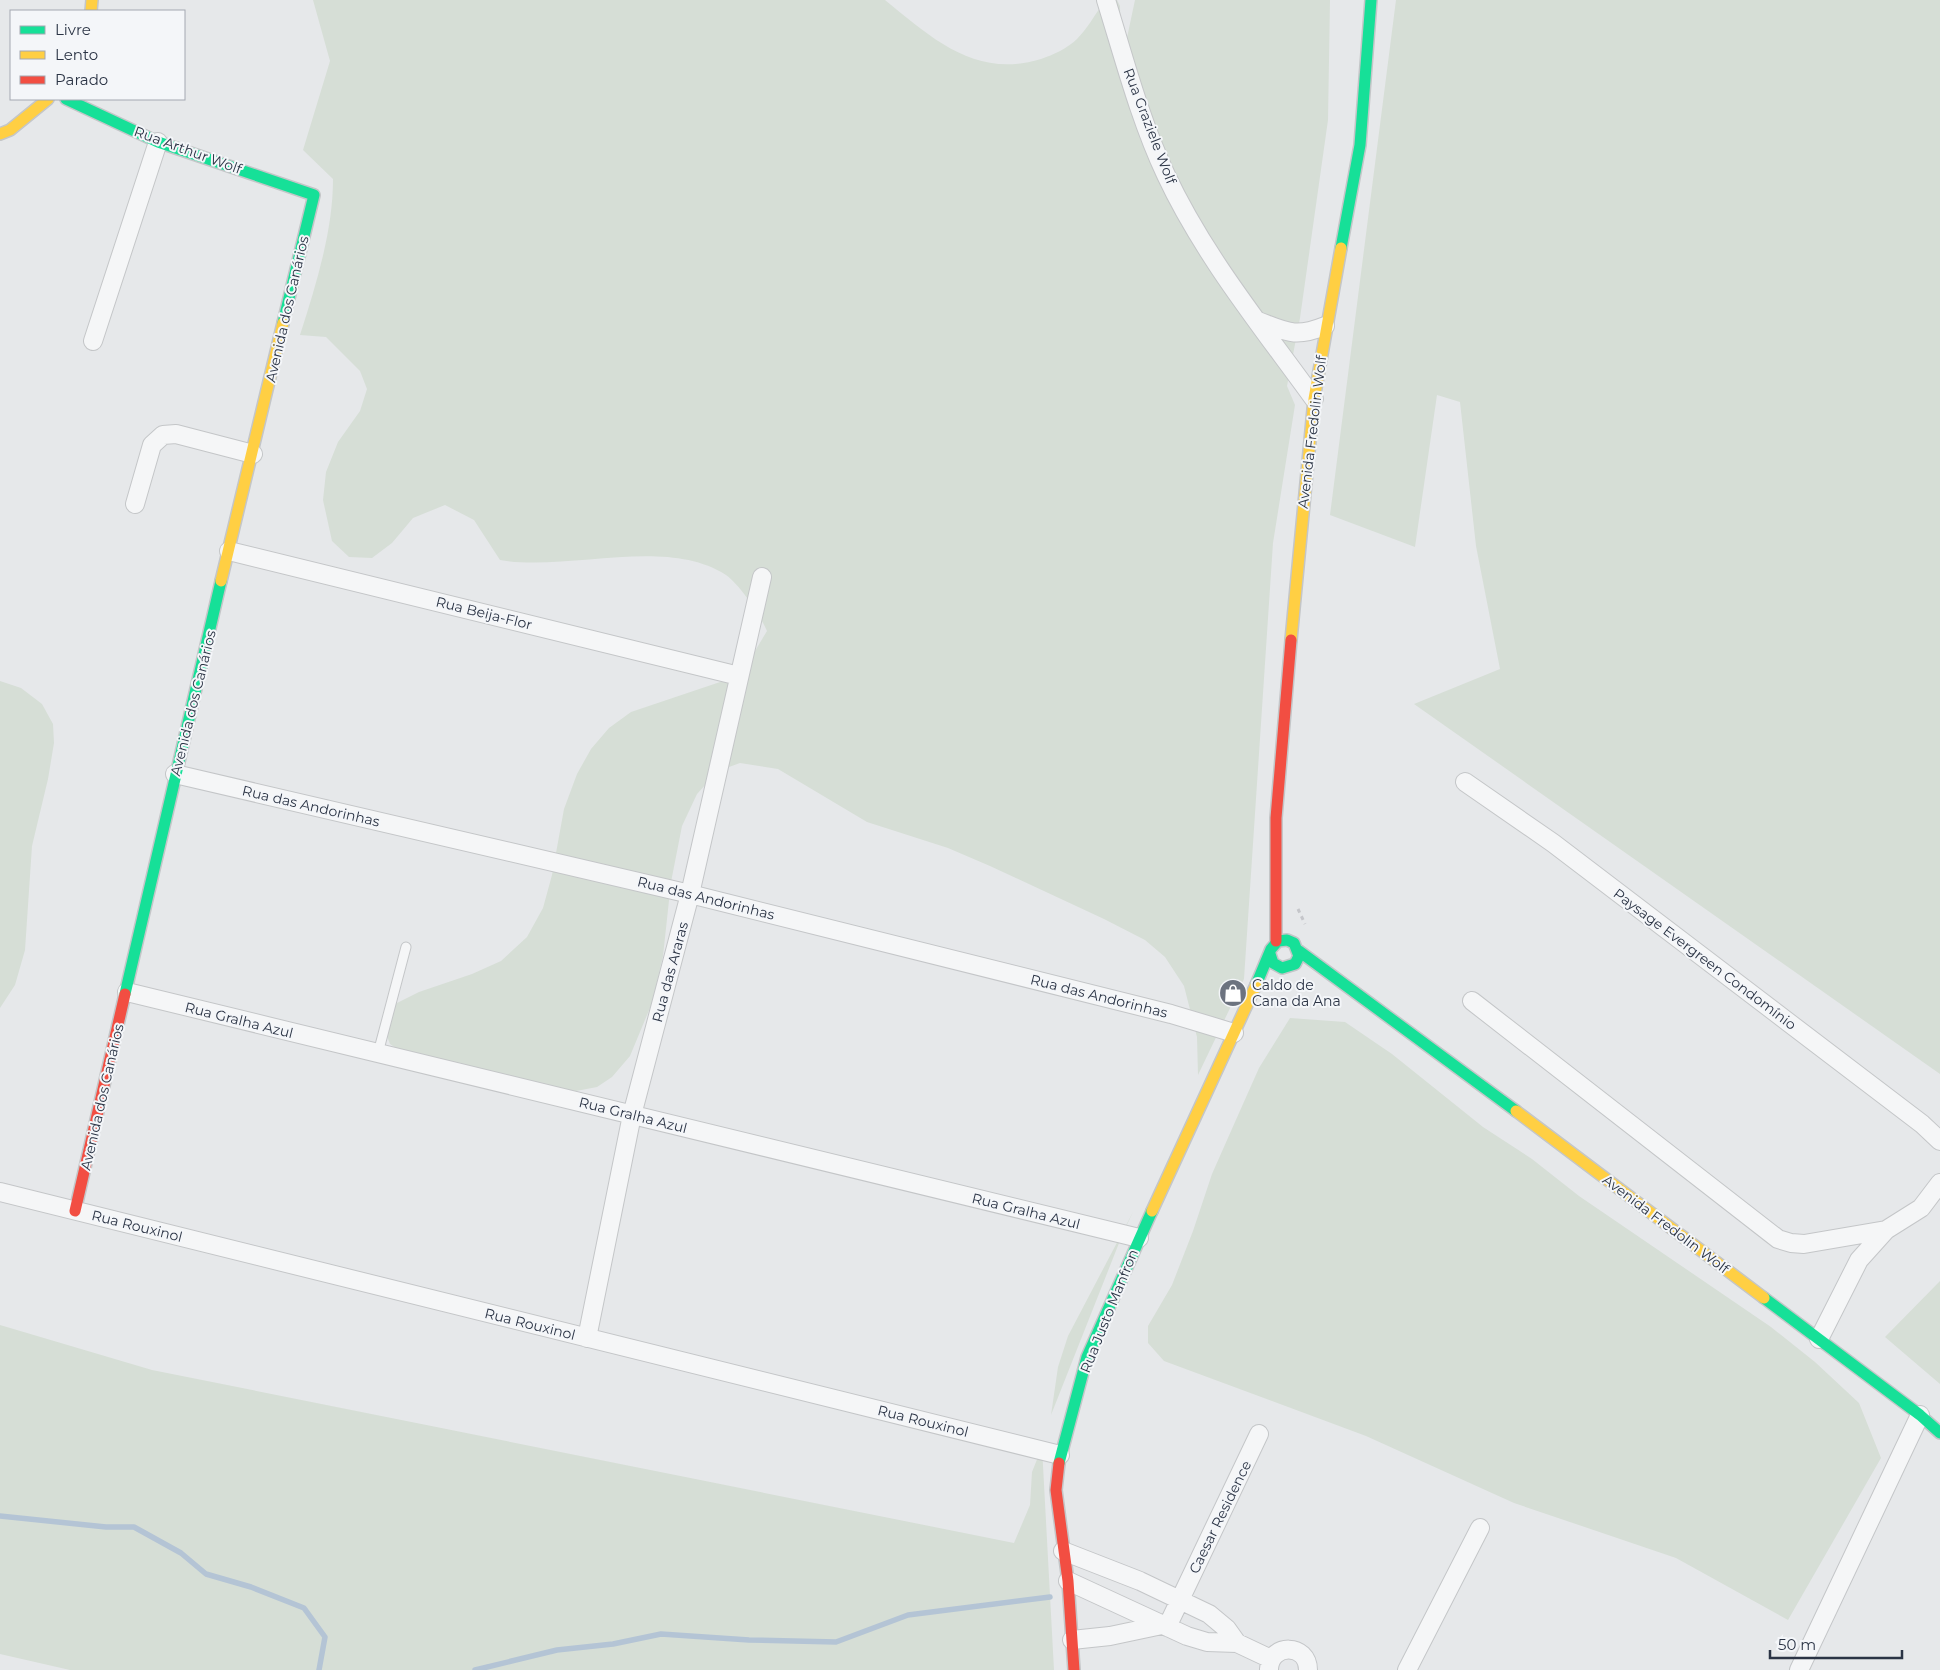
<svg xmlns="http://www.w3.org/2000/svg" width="1940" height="1670" font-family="Montserrat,sans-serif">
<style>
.green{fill:#d6ded6}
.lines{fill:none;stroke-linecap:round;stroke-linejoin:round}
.stream{stroke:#b4c4d5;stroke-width:5.5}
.lane-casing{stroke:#c4c6c8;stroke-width:11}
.street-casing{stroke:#c4c6c8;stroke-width:20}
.fast-casing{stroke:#c4c6c8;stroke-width:14}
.slow-casing{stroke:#c4c6c8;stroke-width:14}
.jam-casing{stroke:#c4c6c8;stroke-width:14}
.path{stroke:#c5c6ca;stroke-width:3;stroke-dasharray:4 4;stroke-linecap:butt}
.lane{stroke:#f5f6f7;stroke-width:9}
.street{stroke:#f5f6f7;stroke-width:18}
.fast{stroke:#16e098;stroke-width:11}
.slow{stroke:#ffcf43;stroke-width:11}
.jam{stroke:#f24e42;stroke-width:11}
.labels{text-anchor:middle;stroke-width:4;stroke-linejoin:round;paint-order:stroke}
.street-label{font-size:14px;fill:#2b3445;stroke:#f4f6f9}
.poi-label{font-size:14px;fill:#2b3445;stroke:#f4f6f9;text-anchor:start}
</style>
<rect width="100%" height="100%" fill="#e6e8ea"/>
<path class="green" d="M313,0H885C933,39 976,79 1041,59C1053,55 1068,48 1077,39C1087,29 1094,16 1102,5L1103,0H1117L1120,6L1121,66L1135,0H1330L1328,120L1300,318L1287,386L1295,405L1273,543L1244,979L1198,1075L1197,1037L1184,986L1165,957L1145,940L1104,919L990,866L948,848L867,822L778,769L740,763L718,771L697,794L682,826L671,882L663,956L652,1003L630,1056L612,1077L597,1087L576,1091L546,1087L411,1058L390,1044L382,1023L393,1005L419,992L472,974L501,961L527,937L543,908L552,875L564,809L577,774L591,749L609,728L631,712L729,679L749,661L767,631C760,615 740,585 726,575C666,536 568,572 500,560L474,520L445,505L413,518L392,543L372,558L349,557L332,541L323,500L326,472L338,442L360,411L367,389L360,371L326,337L300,335C316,285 333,231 333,179L303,150L330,61Z
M1396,0H1940V1074L1414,704L1500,669L1476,546L1460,402L1437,395L1415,547L1330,515Z
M0,681L21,688L42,704L53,724L54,743L48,779L32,846L25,950L15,985L0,1008Z
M1290,1018L1345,1022L1392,1054L1483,1127L1532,1159L1579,1196L1771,1327L1815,1362L1859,1403L1881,1458L1788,1620L1676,1558L1514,1503L1366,1436L1164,1361L1148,1343V1326L1172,1285L1193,1231L1212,1174L1235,1122L1259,1068Z
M1133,1212L1123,1233L1051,1415L1058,1367L1068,1336Z
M1940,1281V1384L1885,1337Z
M0,1325L152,1370L1014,1543L1030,1505L1032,1472L1042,1447L1054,1670H70L0,1654Z"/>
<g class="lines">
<path class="stream" d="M0,1516L106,1527H134L181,1553L206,1574L251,1587L304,1608L325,1637L319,1670
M475,1670L557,1650L613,1644L661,1634L749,1640L836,1642L908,1615L1050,1597"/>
<g class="lane-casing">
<path id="lane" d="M378,1053L406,947"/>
</g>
<g class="street-casing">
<path id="street" d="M1106,0C1124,58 1140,120 1166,175C1204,256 1262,327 1314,399
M1258,321C1287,332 1295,338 1325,326
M93,341L158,142
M135,504L152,445L163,435L176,434L253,454
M229,551L739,676
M175,774L690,894L1171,1014L1234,1033
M1465,782L1553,843L1922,1124L1940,1141
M127,992L1139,1238
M1472,1001L1778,1239L1791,1243L1804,1244L1886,1230
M0,1192L1060,1455
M587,1338L632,1115L690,894L762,577
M1819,1339L1859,1260L1886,1230L1921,1208L1940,1183
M1063,1551L1140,1581L1209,1614L1227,1629L1237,1643
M1068,1581L1187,1636L1207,1642L1237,1643L1271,1659
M1167,1627L1259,1434
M1072,1640L1110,1636L1162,1625
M1269,1669C1270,1643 1308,1643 1308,1670
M1407,1670L1480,1528
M1799,1670L1920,1415"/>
</g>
<g class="fast-casing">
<path id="fast" d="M66,99L158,142L314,195L283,323
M1341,248L1360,145L1371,0
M1299,951L1516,1111
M1256,985L1271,949L1278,941L1287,940L1294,943L1299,956L1295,964L1282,968L1273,963L1270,954
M125,994L221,581
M1764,1298L1920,1415L1940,1433
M1059,1463L1087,1357L1152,1211"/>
</g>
<g class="slow-casing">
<path id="slow" d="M91,11L92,0
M0,134L10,130L48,99
M221,581L283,323
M1291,640L1314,399L1341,248
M1516,1111L1764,1298
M1152,1211L1256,985"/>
</g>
<g class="jam-casing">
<path id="jam" d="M1276,941V818L1291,640
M75,1211L125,994
M1059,1463L1056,1490L1068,1581L1074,1670"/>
</g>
<path class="path" d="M1298,909L1305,924"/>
<use href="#lane" class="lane"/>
<use href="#street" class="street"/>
<use href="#fast" class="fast"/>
<use href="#slow" class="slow"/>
<use href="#jam" class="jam"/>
</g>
<defs>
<g id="shop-disc" transform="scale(1.4375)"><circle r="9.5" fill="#6c737f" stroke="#f4f6f9"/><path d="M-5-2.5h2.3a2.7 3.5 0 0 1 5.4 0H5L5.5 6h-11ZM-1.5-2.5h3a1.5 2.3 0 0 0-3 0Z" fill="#fff"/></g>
</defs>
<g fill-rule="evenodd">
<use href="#shop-disc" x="1233" y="993"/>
</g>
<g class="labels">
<g class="street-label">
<text transform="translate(1150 126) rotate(69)" y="5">Rua Graziele Wolf</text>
<text transform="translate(188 150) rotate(20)" y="5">Rua Arthur Wolf</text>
<text transform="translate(287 309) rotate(-77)" y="5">Avenida dos Canários</text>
<text transform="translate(1312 432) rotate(-83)" y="5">Avenida Fredolin Wolf</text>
<text transform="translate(484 613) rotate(14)" y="5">Rua Beija-Flor</text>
<text transform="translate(193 703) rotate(-76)" y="5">Avenida dos Canários</text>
<text transform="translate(311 806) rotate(13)" y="5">Rua das Andorinhas</text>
<text transform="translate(706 898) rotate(14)" y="5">Rua das Andorinhas</text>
<text transform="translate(1705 959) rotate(37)" y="5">Paysage Evergreen Condomínio</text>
<text transform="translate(670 972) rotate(-75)" y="5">Rua das Araras</text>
<text transform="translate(1099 996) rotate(14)" y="5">Rua das Andorinhas</text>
<text transform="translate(239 1020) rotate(14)" y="5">Rua Gralha Azul</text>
<text transform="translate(102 1097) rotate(-77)" y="5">Avenida dos Canários</text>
<text transform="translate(633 1115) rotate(14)" y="5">Rua Gralha Azul</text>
<text transform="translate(1026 1211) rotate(14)" y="5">Rua Gralha Azul</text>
<text transform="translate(1666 1224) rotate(37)" y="5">Avenida Fredolin Wolf</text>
<text transform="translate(137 1226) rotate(14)" y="5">Rua Rouxinol</text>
<text transform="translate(1109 1311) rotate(-68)" y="5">Rua Justo Manfron</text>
<text transform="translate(530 1324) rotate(14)" y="5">Rua Rouxinol</text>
<text transform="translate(923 1421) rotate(14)" y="5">Rua Rouxinol</text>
<text transform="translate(1220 1517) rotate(-64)" y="5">Caesar Residence</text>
</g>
<g class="poi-label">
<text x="1252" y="990">Caldo de<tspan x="1252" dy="16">Cana da Ana</tspan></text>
</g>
</g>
<rect x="10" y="10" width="175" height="90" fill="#f4f6f9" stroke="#a4a8b1"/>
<rect x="20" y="26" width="25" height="8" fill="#16e098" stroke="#a4a8b1"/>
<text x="55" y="35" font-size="15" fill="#2b3445">Livre</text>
<rect x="20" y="51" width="25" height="8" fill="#ffcf43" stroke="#a4a8b1"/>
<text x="55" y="60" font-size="15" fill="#2b3445">Lento</text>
<rect x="20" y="76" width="25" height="8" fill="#f24e42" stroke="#a4a8b1"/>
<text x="55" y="85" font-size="15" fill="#2b3445">Parado</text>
<path d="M1770 1650v8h132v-8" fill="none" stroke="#2b3445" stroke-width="2.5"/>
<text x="1778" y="1650" font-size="15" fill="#2b3445" stroke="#f4f6f9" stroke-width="4" paint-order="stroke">50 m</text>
</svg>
